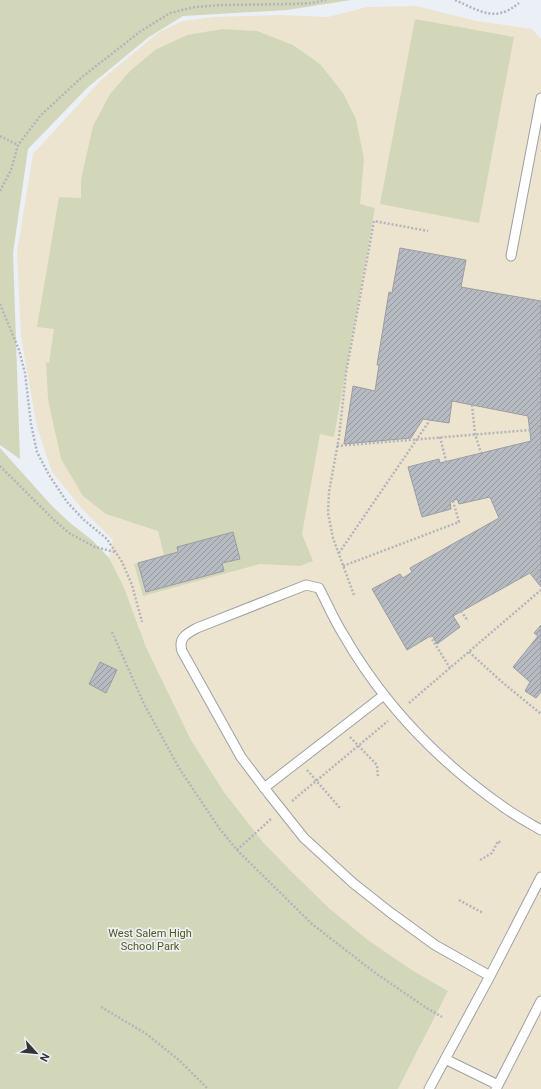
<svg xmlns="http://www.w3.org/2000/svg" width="541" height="1089" font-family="Roboto,sans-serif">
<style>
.education{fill:#ede4cf}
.park{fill:#d2d7b9}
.building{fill:url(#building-hatch);stroke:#9a9da4}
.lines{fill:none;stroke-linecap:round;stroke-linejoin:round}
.lane-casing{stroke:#9da0a7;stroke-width:11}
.path{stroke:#b2b5bb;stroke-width:2.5;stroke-dasharray:2 2;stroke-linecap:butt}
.lane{stroke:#fff;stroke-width:9}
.labels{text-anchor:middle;stroke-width:3.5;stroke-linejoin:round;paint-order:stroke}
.park-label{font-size:11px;fill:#535919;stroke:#ebeff6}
</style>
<defs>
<pattern id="building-hatch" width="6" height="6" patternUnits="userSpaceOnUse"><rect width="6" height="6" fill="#b6bac1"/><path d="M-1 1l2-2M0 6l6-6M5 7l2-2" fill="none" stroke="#95989e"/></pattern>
</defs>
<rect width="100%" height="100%" fill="#ebeff6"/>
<path class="education" d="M416,6L476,21L532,29L541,39V1089H398L448,991L412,970L368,940L329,908L292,872L263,842L224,792L191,740L146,647L123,585L109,558L113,540L83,510L52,472L37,427L21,337L17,252L33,154L101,80L159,32L183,21L214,17L279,15L328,17L367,7Z"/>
<path class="park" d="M0,0H351L287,10L183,16L149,37L88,87L28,149L13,253L20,459L0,445Z
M415,19L514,37L479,223L380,204Z
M223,29L257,31L293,45L320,64L343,93L356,119L364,159L360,204L375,208L334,437L320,434L302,534L313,561L300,566L260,564L143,596L134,564L164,555L158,531L106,514L83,496L61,459L48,399L46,362L49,363L54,329L37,327L59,197L81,198V180L93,126L110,94L130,71L155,50L187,35Z
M0,448L51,505L69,522L93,541L109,558L123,585L146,647L191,740L224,792L263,842L292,872L329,908L368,940L412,970L448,991L398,1089H0Z"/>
<path class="building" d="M400,248L466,260L461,287L541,301V587L530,573L453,616L460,627L437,644L432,635L407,650L372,589L400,574L403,578L412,572L410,568L499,518L490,497L459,504L457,499L450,502L451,509L422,517L408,467L439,459L440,463L531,441L528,416L452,401L449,423L423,419L411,438L344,444L353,386L375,391L379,365H377L389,292L392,293Z
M233,532L240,559L222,563L224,571L146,592L138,563L178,552L177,547Z
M541,625V692L536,698L525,691L530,682L513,667L538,636L534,633Z
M100,662L117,670L106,693L89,684Z"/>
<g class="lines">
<g class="lane-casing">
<path id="lane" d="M511,256L541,98
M264,788L384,695
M490,976L435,945L391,913L353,883L304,838L269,794L241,757L182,651C178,638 186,634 197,628L306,585L319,588C327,603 334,620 343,634C383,704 439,762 505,808C516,816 529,823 541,830
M445,1059L498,1085
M429,1089L490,976L541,877
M496,1089L541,1001"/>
</g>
<path class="path" d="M455,0C480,11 495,23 519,3
M0,136L18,145
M0,191L11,170L18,145L41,115L82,77L141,31L170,13L195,7L221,5L294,4L312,3L326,0
M0,304L19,350L25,373L31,424L37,452L49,475L67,502L84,520L107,539L122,562L132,585L142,622
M472,405L475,434L481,453
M440,437L446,461
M337,446L530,430
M0,466L54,520L69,533L95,547L115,552
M339,553L430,420
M343,566L459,522L453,501
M354,595L333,538L328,513L329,492L339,437L346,373L374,221L428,231
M461,611L468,621
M112,632L144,704L179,768L219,828L237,850L312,924L374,972L425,1007L442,1017
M430,636L450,668
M469,652L502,682L541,714
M409,703L541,590
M350,737L377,765L378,777
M307,770L340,808
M292,801L388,721
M237,850L272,818
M480,860L492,853L498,841L501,843
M459,900L483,913
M101,1007L145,1033L179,1060L208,1089"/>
<use href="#lane" class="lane"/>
</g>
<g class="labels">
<g class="park-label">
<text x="150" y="937">West Salem High<tspan x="150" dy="13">School Park</tspan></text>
</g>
</g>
<g transform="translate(36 1053) rotate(117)" stroke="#ebeff6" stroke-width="3" paint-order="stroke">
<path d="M0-3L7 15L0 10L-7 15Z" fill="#333437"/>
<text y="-6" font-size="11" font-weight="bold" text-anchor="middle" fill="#333437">N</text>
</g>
</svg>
